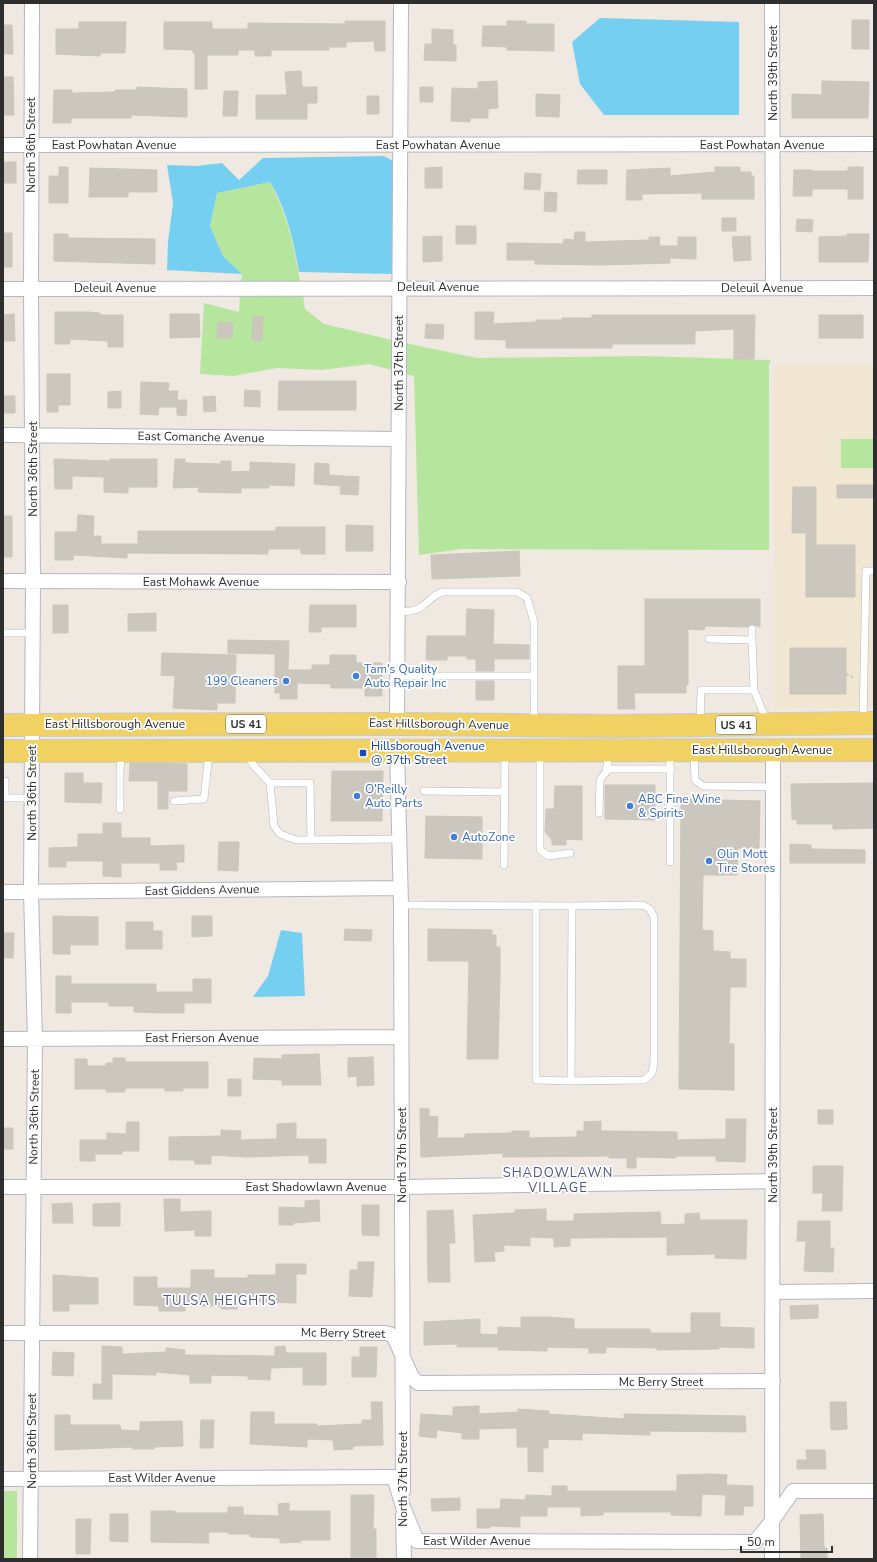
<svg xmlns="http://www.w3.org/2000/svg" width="877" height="1562" font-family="'Nunito Sans',sans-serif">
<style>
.education{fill:#f0e6d1}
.green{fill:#b6e59e}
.water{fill:#75cff0}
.building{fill:#cbc7bf;stroke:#cbc5ba}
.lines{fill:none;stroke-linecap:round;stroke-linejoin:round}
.lane-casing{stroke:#b4b7c1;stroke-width:8}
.street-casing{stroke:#b4b7c1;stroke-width:16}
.primary-casing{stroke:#c9c9c9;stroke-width:24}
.path{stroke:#c9c9c9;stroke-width:2;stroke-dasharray:3 2;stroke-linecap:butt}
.lane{stroke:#fff;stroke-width:7}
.street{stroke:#fff;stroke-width:14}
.primary{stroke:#f2d163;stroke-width:22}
.shop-dot{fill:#3f7fe0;stroke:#fff;stroke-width:1.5}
.transit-dot{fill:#1a4fb4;stroke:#fff;stroke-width:1.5}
.labels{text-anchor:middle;stroke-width:3.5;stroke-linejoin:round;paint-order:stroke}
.shield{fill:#fff;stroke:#6d6d6d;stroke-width:1}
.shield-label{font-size:11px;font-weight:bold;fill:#2e2e2e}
.street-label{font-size:12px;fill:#2e2e2e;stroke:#fff}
.shop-label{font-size:12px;fill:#366cbe;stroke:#fff;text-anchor:start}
.transit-label{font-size:12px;fill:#164399;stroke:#fff;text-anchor:start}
.neighbourhood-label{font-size:13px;letter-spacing:1px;fill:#4d5680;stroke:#fff}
</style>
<rect width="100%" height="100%" fill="#efe9e1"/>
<path class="education" d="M774,365H874V708H775Z"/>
<path class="green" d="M270,182C288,216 293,243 300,281H241L242,274L223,256L210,226L217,193Z
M240,295H303L305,309L324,324L392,340V370L369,364L322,370L277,368L233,376L200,374L204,303L239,312Z
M405,343L477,358L643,356L771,360L769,365V550L461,549L419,555L414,376L405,374Z
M841,439H874V468H841Z
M3,1491H17V1559H3Z"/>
<path class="water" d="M600,18L739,22V115H604L580,84L572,42Z
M384,156L393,161L392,274L299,272C293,240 287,210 270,182L217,193L210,226L223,256L242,274L167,270L168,242L173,203L167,165L196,166L222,163L239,180L263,158Z
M281,930L302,933L305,996L253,997L268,976Z"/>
<path class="building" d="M852,20H869V49H852Z
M345,21H385V51H375L374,41L346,42V47H329V50H271V56H255V50H238V55H207V89H195V53H193V50L164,49V22H212V29H248V23L345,24Z
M507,21H526V24H554V51L507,50V47L482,46L483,26H507Z
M79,22H126L125,53H100V56L56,54V29H79Z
M3,25H12L13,54H3Z
M432,29L453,30V45H456V61L424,60L425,44H432Z
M301,71L302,87H317V103H307V119H256V95H287L285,72Z
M3,77H13L14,115H3Z
M497,81L498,108L488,109V118H470V122L451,121L452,88L478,89V82Z
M822,81L869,82L868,118H792V94L822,95Z
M137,87L187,89V117L131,115V118H71V123H53L54,90H72V93L115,92V90H137Z
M420,87H433V102H420Z
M224,91H238L237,116H223Z
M536,94L560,95L559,117L536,116Z
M367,96H379V114H367Z
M3,162H16V183H3Z
M59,167H68V203H49V176H59Z
M442,167V188H425V168Z
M715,167H740V172H751V176H754V199H702V193L642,194V200H626L627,170L670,168V176L715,172Z
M848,167H863V199H848V189H812V196H793L794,170H812V171H848Z
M90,168L157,170V192H128V197H89Z
M578,170H607V184H577Z
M525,173L541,174L540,190L524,189Z
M545,192L557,193L556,212L544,211Z
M722,218H736V231H722Z
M797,219L813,220L812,232L796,231Z
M456,226H476V244H456Z
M575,232H585V242L649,240V237H660L659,246H678V237H696V259L670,258V263L603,265L535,264V260H507V243L563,244L564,239L574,240Z
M3,233H12V267H3Z
M54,234H68V238L155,239V264L54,261Z
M847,234H869L868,262H819V237L847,236Z
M442,236V261L423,262V237Z
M750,236L751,260L734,261L732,237Z
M55,312H88L100,313V315H123V347H108V341L70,339V344H55Z
M475,312H494L493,324L536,322V320H562V318H592V315H755L754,359H734V329L695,331V344H612V348H506V340L475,339Z
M14,314L15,341H3V315Z
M170,314H199L200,337L170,338Z
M819,315H863V338H819Z
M253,316L263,317L262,341L252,340Z
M218,322L233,323L232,338H217Z
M426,324L444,325L443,339L425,338Z
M47,374H70V405H58V412H47Z
M279,381H356V410H278Z
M141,382L169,383L168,391H178L177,400H187L186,416L177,415V407H159L158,415L140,414Z
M245,390L260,391V407L244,406Z
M121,391V408H108V392Z
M3,396H15V413H3Z
M215,396L216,411L204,412L203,397Z
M54,459L110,461V459H157V487H128V493L104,492V477L72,476V489H55Z
M175,459H185V463L221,464V461H231V472L250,471V462L295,464L294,486L269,485V488H241V493L198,492L199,487L173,488Z
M315,463L329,464V475L359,477L358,495L340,494L341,486L314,484Z
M837,485H874V498H837Z
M793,487H816V545H855V597H806V533H792Z
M78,515L94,516L93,536H101V544H138V531H276V527H325V554H301V549H268V554L127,553V558L73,555V560H55V532H77Z
M3,516H12V557H3Z
M346,525L373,526V551H346Z
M519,551L520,576L432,579L431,555Z
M645,599H760V627L752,624L748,627L705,626L704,630L688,629V685H686V693H634L635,709H618V666H645Z
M53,605H68V633H53Z
M310,605H356V627H321V632H309Z
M467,609L494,610L493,644L529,645V659H494V671H476V659H467V656H447V660H426L427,636H466Z
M156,613V631H128V614Z
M228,640L289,641L288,670H312V665H330V655H356V663H382V696H365V688H331V684L297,683V699H280V693H275V654L228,653Z
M790,648H846V694H790Z
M162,653L236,655L235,703H217V710L173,708L175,676L161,675Z
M476,681H494V700H476Z
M130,763L187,764V791H168V809H158V781H129Z
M332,771H383L382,821H331Z
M65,773H83V783H102L101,803L65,802Z
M874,783V828L833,829V824H797V820L792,819L791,784Z
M605,785H655V820L605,819Z
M555,786H582V840L566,839V845H552V840L545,832L546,809H554Z
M681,799L760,801L759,848H738L737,875H703L702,930L713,931V951L730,952V959H746V987H730L729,1044H734V1090L679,1089Z
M426,816L482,817V859L425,858Z
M103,823H121V838H150V846L184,845V862H176L177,870H160V863H121V877L103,876V861H66V867H49V848L78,847V834H103Z
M219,842H239L238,871L218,870Z
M790,844L811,845V849L865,850V863H790Z
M53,916L98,917V945H70V954H53Z
M192,916H212V936L192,937Z
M126,922H153V931H162V949H126Z
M345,929L372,930L371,941L344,940Z
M428,929L492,930V935H496V947H500V974L498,1059H467L469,961H428Z
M3,933H14L13,958H3Z
M56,976H71V984H156V992H193V979H211V1003H184V1013H164L134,1012V1006H109V1002H71V1013H56Z
M319,1054L321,1085H282V1080L253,1079L254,1058L282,1059V1055Z
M373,1057L374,1085L357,1086V1076L348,1077V1058Z
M113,1058H125V1062H208V1088H183V1091H165V1088H125V1092H106V1089H75V1059H87V1066H106V1063H113Z
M228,1079H241V1096H228Z
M420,1108L429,1109V1116L438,1117L437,1138H465V1134L512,1133V1131H529V1138L577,1137V1131H584V1122L601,1121V1131L677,1132V1140L726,1139V1119H746L745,1162L716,1161V1156H676V1158L636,1157V1168H627V1158H609V1156L503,1157V1153L421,1157Z
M818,1110H833V1124H818Z
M127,1122H139V1151H122V1154H95V1161H80V1140H107V1133L126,1134Z
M296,1123V1139H326V1163H309V1155L247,1157L211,1155V1164H195L194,1160H169V1137L221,1136V1130L241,1131L240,1140L277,1139V1124Z
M3,1128H13V1149H3Z
M813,1166H843L842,1211H822L823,1193H813Z
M164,1199H180V1212L211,1211V1236H195V1230L165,1231Z
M319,1200L320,1221L293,1223V1225H279V1207L305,1208V1201Z
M72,1203L73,1223H53L52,1204Z
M120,1203V1226H93V1204Z
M362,1205H379V1236L362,1235Z
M546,1209V1221H574V1214L660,1212L661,1225L685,1224V1214L699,1213L700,1220H747L746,1259L715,1258V1254L667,1255V1237L570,1238V1246L554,1247V1238L530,1237V1246L504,1245V1251L494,1252L495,1261L475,1262L473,1215L515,1213V1210Z
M453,1210L455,1243H449L450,1282H428L427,1211Z
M798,1221H830V1248H834L833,1272L804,1271L806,1241H797Z
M358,1262H374L372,1297L349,1296L350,1270H358Z
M276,1264H306V1274H296V1303L237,1301V1309H221V1306H185V1311H159V1306L134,1305V1277H157V1288H191V1270H214V1278H248V1275H276Z
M53,1275L98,1278V1304H69V1311H53Z
M818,1305V1318L791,1319L790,1306Z
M691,1313H720V1327L754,1328V1348L719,1347V1349L657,1350V1348L606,1347V1353H589V1348L547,1347V1351L510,1350H498V1347H457V1344L424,1345V1322L480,1319V1334L498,1335V1327L521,1328V1317H547L574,1319V1329H650V1333H691Z
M102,1346L122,1347V1354L166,1352V1348L185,1350L184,1355L275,1356V1347L285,1346L286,1353H326V1385H303V1367L271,1368L270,1380L248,1379V1376L211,1375V1383H190V1375L156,1372V1375L112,1374V1399H93V1384H102Z
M360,1347H377L376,1377H352V1357H360Z
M53,1352L74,1353L73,1376L52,1375Z
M371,1402H382L383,1445L353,1446V1449L334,1450L333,1440L307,1439V1447L250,1444L251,1412H274V1424H317V1426L362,1424V1420H372Z
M830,1402H846L847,1429L831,1430Z
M479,1406V1414L518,1412V1409L549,1411V1414L624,1419V1414L745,1416L746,1432L650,1431V1435L582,1433V1440L548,1439V1448H543V1472L528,1471V1447H517V1428L479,1429V1439H462V1433L437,1430L436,1438L419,1436L421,1414L453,1416V1407Z
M55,1415H70V1425H120L121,1430L140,1431V1422L182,1421L183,1446L154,1447V1449H133V1447L55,1450Z
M201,1420H214L213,1448H200Z
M806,1450H825L826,1469H797V1460H807Z
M711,1474L727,1475L726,1485L753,1486V1506H744L743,1515H725L726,1495L702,1494L701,1516L671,1515V1512H603V1515L581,1516V1507H547V1516H520V1527L490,1526V1528H477V1509H500L501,1499L525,1500L526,1495L552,1496V1486H567V1491H677V1475Z
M351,1495H374L373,1529H376V1559H351Z
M460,1498V1510L432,1511L431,1499Z
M289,1503V1511H330V1540H301V1542L280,1543V1538L250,1537V1534H228V1532H208L209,1543L151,1542V1511H175V1513H228V1507H243V1515L279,1516L278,1504Z
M110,1514H128V1542L110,1541Z
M823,1514L824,1548H827V1559H801L800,1515Z
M76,1519H91L90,1554H76Z"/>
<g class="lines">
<g class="lane-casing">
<path id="lane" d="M399,612C406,611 415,612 421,607C430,601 430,597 442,592H517L527,598L534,622V722
M752,629V640
M3,633H33
M709,639L752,640L754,690L767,722
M398,676H534
M863,721L866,571H874
M700,723L701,690H754
M694,752L695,780L703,786L773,787
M540,753V850L549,856L570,853
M247,755L254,766L270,783L274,826L280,834L296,840L399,839
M607,769H671
M3,781H5V798H32
M270,783H310L311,840
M424,791L505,792
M174,801L204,799L209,753
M120,809V769L122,753
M599,813L600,780L606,772L609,752
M670,862V752
M504,865L505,753
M401,905L572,906L571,1081L536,1080V905
M571,1081L644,1080L652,1073L654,1062V917L650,909L643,905L572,906"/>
</g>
<g class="street-casing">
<path id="street" d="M772,3L773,287
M3,145L874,144
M3,289L874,288
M3,435L399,439
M3,581L399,582
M397,724L401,3
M397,751L401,905L403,1491
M3,892L400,888
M3,1039L401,1037
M3,1187H402L773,1181
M773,1292L874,1291
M3,1333H385L390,1334L394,1337L412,1377L418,1383L773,1381
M3,1479L394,1477L403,1507L417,1541L755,1542L772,1521L793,1491H874
M403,1515L404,1559
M30,1559L35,1039L31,892L33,581L31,289L32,3
M772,1559L773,750"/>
</g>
<g class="primary-casing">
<path id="primary" d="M3,725L397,724L612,726L874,723
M3,751L874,750"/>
</g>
<path class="path" d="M846,674L855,678"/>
<use href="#lane" class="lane"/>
<use href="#street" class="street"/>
<use href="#primary" class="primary"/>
</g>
<g class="shop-dot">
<circle cx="356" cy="676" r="4"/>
<circle cx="286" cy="681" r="4"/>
<circle cx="357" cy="796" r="4"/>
<circle cx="630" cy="806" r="4"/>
<circle cx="454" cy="837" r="4"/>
<circle cx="709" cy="861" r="4"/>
</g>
<rect class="transit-dot" x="359" y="749" width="8" height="8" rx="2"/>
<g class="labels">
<g class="shield">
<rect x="226" y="715" width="40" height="18" rx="3"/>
<rect x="716" y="716" width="40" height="18" rx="3"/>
</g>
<g class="shield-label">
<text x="246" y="728">US 41</text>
<text x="736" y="729">US 41</text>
</g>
<g class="street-label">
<text transform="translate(773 73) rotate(-90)" y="4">North 39th Street</text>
<text transform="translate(31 145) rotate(-90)" y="4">North 36th Street</text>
<text x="114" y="149">East Powhatan Avenue</text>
<text x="438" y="149">East Powhatan Avenue</text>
<text x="762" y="149">East Powhatan Avenue</text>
<text x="438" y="291">Deleuil Avenue</text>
<text x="115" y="292">Deleuil Avenue</text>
<text x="762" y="292">Deleuil Avenue</text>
<text transform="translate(399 363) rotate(-90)" y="4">North 37th Street</text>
<text transform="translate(201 437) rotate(1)" y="4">East Comanche Avenue</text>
<text transform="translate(33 469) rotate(-90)" y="4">North 36th Street</text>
<text x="201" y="586">East Mohawk Avenue</text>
<text x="115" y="728">East Hillsborough Avenue</text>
<text transform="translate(439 724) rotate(1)" y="4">East Hillsborough Avenue</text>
<text x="762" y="754">East Hillsborough Avenue</text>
<text transform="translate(32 793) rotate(-90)" y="4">North 36th Street</text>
<text transform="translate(202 890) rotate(-1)" y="4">East Giddens Avenue</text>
<text x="202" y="1042">East Frierson Avenue</text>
<text transform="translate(34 1117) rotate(-89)" y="4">North 36th Street</text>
<text transform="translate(402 1155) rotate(-90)" y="4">North 37th Street</text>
<text transform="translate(773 1155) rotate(-90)" y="4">North 39th Street</text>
<text x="316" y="1191">East Shadowlawn Avenue</text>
<text transform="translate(343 1333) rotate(1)" y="4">Mc Berry Street</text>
<text x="661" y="1386">Mc Berry Street</text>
<text transform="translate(32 1441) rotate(-90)" y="4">North 36th Street</text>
<text x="162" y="1482">East Wilder Avenue</text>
<text transform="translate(403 1479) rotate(-90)" y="4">North 37th Street</text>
<text x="477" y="1545">East Wilder Avenue</text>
</g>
<g class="shop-label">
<text x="364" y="673">Tam's Quality<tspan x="364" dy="14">Auto Repair Inc</tspan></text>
<text x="278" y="685" text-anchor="end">199 Cleaners</text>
<text x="365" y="793">O'Reilly<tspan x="365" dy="14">Auto Parts</tspan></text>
<text x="638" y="803">ABC Fine Wine<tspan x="638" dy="14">&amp; Spirits</tspan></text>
<text x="462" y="841">AutoZone</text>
<text x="717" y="858">Olin Mott<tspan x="717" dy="14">Tire Stores</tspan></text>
</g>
<g class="transit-label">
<text x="371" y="750">Hillsborough Avenue<tspan x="371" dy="14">@ 37th Street</tspan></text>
</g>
<g class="neighbourhood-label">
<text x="558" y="1177">SHADOWLAWN<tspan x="558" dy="15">VILLAGE</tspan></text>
<text x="220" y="1305">TULSA HEIGHTS</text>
</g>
</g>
<rect width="877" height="1562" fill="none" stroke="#2e2e2e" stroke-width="8"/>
<path d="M741 1546v6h91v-6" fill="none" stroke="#2e2e2e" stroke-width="2"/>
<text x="747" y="1546" font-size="12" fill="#2e2e2e" stroke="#ffffff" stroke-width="3" paint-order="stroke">50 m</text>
</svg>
